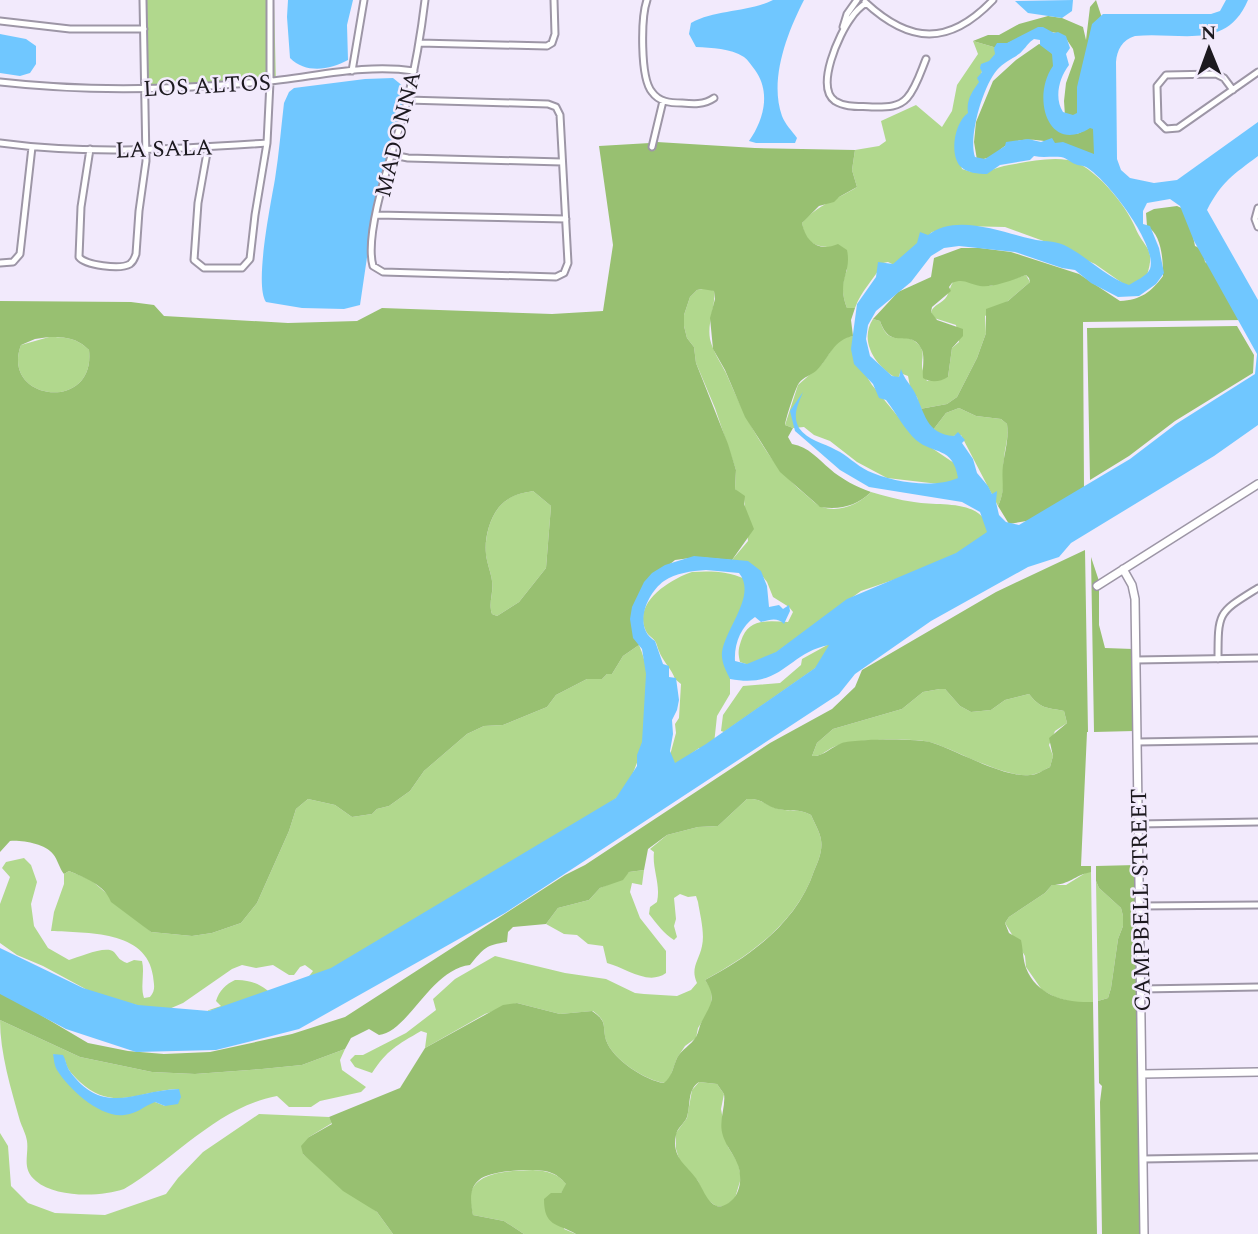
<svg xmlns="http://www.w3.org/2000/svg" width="1258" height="1234" font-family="Spectral,serif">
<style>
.green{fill:#b1d88d;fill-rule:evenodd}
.forest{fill:#98c071;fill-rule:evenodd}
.water{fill:#70c7ff;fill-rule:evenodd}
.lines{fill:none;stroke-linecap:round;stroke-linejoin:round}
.minor-casing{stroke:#9d96a6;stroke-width:9}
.tertiary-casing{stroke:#9d96a6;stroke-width:10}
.minor{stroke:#fff;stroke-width:5}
.tertiary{stroke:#fff;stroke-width:7}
.labels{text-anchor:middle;stroke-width:5;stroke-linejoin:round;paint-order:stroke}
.street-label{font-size:23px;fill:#1c191f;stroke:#f2eafc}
</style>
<rect width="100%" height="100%" fill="#f2eafc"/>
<path class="green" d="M142,0H274L276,85L146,91Z
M973,41L997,48L1001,53L982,71L960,161L962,169C984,177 988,169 1009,165C1027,162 1049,157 1068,160C1093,164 1126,205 1135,227C1144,249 1156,247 1147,275L1128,287L1095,264L1049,243L1005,227L960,226L932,232L896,266L888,262L883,263C874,279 861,291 855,308H847C842,295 841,283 847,270L831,247C813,247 805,241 802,223C817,205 838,199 857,187L852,170L855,150L879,146L886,141L881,121L916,105L942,127L952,111L957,85L978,54Z
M1026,275L1030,282L1008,301L985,316L986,333L977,358L957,397L947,404L920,409L917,397L911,392L908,376L900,373L898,379C877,368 858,342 873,319L880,321C890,350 901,328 918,344C925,351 922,357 922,365C922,370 925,376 927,381L948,377L952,348L959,342L956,325L934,318L931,312C934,304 942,304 947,296C950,290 950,286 954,281L966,280L990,286Z
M708,288L714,291C716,307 707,322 710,339C713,352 720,361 726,373C745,417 767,463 805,494C810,498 816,505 822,507C840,513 859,504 871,492C885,496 899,500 914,502C942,507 984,497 991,535L931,567L861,591L763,662L749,665L740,662C738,653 738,650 741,641C748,618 767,621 788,622L793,612L789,607L773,597L767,582L760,573L732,560L748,541L744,499L735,489L736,470L715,408L696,363L694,347L687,338L684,326V315L690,297L697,290Z
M853,336L859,364L872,385L914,436L954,463L963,479L956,486L887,478L857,462L830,441L814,435L804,427L793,428L785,425L798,385L822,364L837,342L843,338Z
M49,337C66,337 77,338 89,350C96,413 0,401 21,345Z
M959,408L976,416L1001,419L1007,424C1009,438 1005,446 1004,459C1001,478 1007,487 998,506L961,435L945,437L933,430L946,413Z
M533,491L551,506L546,568L519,602L497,616L492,614C488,603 494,593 492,581C491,572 487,564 486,555C484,537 491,510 507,500C514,494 524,493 533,491Z
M692,572C711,571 727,571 745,579L751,594L738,620L730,673V694L717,716L714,744L709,748H699L676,765L669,759L676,733L675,724L679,718L681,684L675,679C672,669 663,662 659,651C658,649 657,644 655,641C652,637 647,635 645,629C634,601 671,579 692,572Z
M840,638L824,662L724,732L721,731L723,715L743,686L780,683L801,665L802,659Z
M639,645C660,695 647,748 623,794L448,905C417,911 421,921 398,937C370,955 337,966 307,979L313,971L305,965L300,967L294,975H289L273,965L256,968L242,965L232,969L183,1003L162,1012L93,993L43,966L17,955L0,943V904L10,877L2,868L6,862L24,858L31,865L37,882L31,904L34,926L48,948L69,960C80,957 106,945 114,952C119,958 119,960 127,963L134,960L142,961C145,973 140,986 144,998L150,997C156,990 154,985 153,976C147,930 86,933 51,931L54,912L64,884V874L69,871L91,880L151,932L192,936L212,933L241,923L257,903L289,831L296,809L308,799L335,805L352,817L372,814L377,809L389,806L410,791L424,771L467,734L484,726L503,725L547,707L556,695L587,679H602L607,674H612L623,656Z
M940,689H945L960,706L971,712L991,710L1005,700L1029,694C1042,710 1046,707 1064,711L1067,723L1055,731L1049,745L1053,756L1050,767C1045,769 1040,773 1035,774C1012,782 956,750 933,743C916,737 851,739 836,746C827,749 822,757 812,756L817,743L833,729L902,709L923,692Z
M747,799C763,798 765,806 779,809C791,812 797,808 811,815C814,822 820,832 821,840C823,850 818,862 814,871C797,922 751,955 705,980L712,990L711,1008L698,1028L696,1038L685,1046L677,1058L669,1080L665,1083C646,1081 612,1059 606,1040C602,1026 608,1022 593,1011L560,1014L517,1003L485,1014L425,1048L427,1033L421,1031C397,1045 387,1050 372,1073L355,1067L350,1060L355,1055H363L406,1033L436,1010L433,999L455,979L495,956L565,973L606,979L635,993L644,994L677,996L691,990L697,983C690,968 699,961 702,946C705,933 700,915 698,902L696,896L688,897L680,894L674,898L676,919L674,926L677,937L674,940C664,934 657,924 649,914L650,907L657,902C661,884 652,869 654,852L650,849L667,835L698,827L718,826Z
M644,870L642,885L632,883L630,892L640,918L666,951V973C648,986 626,968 607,963L603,946L588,944L577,935L564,934L546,924L558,908L589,900L600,888L614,882L629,872Z
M1087,872H1091L1093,1002L1075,1003L1055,997L1042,990L1026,967L1025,956L1005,923L1009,917L1045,893L1052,885H1066Z
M1096,881L1099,888L1121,908L1123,916V926L1118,939L1111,988L1108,998L1098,1001Z
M235,980C250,979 268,986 275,1000L206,1011L221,1006L216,1001C219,991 226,984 235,980Z
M0,1020L80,1057L152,1072L195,1074L262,1069L302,1065L345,1049L340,1060L342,1070L366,1087L361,1092L320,1101L311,1107H289L277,1096C217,1107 175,1159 124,1189C101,1197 56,1198 36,1181C21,1169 29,1156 27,1141C26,1134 22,1127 20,1121C11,1089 0,1053 0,1020ZM53,1054L65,1060C67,1070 73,1075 80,1082C114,1113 140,1090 179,1089L165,1106L155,1102L85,1099Z
M699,1082L717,1084L724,1094L721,1109L728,1147L738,1163L741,1178L735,1198L726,1206H716L705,1198L698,1181L680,1162L676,1149V1133L687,1118L692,1090Z
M259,1114L329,1117L332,1123L309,1137L303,1154L377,1212L393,1234H0V1133L8,1146L11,1186L28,1203L55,1213L105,1215L166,1194L178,1178L203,1152Z
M533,1170C547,1171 558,1173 567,1185L561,1193L564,1229L576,1234H524L504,1221L473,1215C472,1210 470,1203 470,1198C472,1170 513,1171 533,1170Z"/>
<path class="forest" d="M1096,0L1102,18L1083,105L1074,118L1065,116L1064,101L1066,83L1075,58L1073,49L1067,40L1057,33L1037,30L997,48L973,41L988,35H999L1019,24L1048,16L1062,18L1083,27L1086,40L1090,7Z
M1039,44L1048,47L1057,62L1053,71L1061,130C1080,138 1077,133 1093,125L1099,157C1076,149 1034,133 1011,143C994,150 1001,157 977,160L974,142L976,122L993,81L1016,60Z
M657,142L755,148L855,150L852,170L857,187L839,197L834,202L819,206L802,223C806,243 819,252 838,244L847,250C852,274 836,280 847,308H855L851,320L853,336C833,340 830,357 817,370C812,375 803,377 799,383C796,386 785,421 785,425L793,428L788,437L792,444C809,447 818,459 830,469C841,479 857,487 871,492C856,506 841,510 820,507L780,472L745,417L725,370L713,349L710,318L715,299L714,291L702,289L697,290L690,297L684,315V326L687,338L694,347L696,363L728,444L736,470L735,489L745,496L744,504L754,529L732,560L698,557L675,560L643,586L639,645L623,656L612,674H607L602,679H587L556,695L547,707L503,725L484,726L467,734L424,771L410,791L389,806L377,809L372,814L352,817L335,805L308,799L296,809L289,831L257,903L241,923L212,933L192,936L151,932L111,902C104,884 85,878 69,871L64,874C59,868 58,860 53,854C45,844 23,840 10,841L0,852V301L131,302L154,305L164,316L288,323L357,321L382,308L552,314L603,311L613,245L599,146L650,143L649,149L654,151ZM49,337C66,337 77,338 89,350C96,413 0,401 21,345L35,339ZM533,491L551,506L546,568L519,602L497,616L492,614C488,603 494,592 492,581C491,572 487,564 486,554C484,537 491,510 507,500C515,494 524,493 533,491Z
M1177,206L1188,211L1195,246C1202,249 1204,254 1205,262L1214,268L1244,320L1083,322L1084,490L1038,519L1009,524L998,506C1006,489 1001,482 1003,465C1005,450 1009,439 1007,424L1001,419L976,416L959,408L946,413L933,430L925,425L920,409L947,404L957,397L977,358L986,333V309L1008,301L1030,282L1029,278L1026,275C1013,280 993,288 980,286C968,284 964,278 952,283L949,287L951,291L932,307L931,312L937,320L963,329V336L952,348L948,377C940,382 931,383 923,378C922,369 925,358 922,350C911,326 891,353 880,321L873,319L898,292L931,277L934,258L961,248H980L1011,252L1079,274L1120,301C1141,300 1151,292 1163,276C1163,260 1162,235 1147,226L1146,213L1154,209Z
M1237,326L1254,355L1253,373L1175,421L1129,456L1090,480L1087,328Z
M1085,550L1088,732H1087L1081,866H1091V872C1075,875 1069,885 1052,885L1045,893L1009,917L1005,923L1009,933L1021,940C1023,949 1023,960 1026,968C1037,996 1066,1003 1093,1002L1097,1234H576C557,1223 544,1227 544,1199L551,1193H561L566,1184C562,1179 556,1174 549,1172C535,1168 490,1170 479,1180C468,1189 471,1203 473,1215L504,1221L524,1234H393L377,1212L343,1191L303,1154L301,1146L309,1137L332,1124L329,1117L400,1088L425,1048L503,1005L517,1003L560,1014L592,1011C608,1022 602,1025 606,1040C612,1059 646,1081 664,1083C672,1077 673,1067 677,1058C682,1049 691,1045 696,1037C699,1032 699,1026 702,1021C711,1004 717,998 705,980C751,956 797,922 814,871C818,862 823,850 821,840C820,832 814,822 811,815C797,808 791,812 778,809C765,806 763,798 747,799L718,826L698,827L667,835L648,849L644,870L629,872L623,880L600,888L589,900L558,908L546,924L513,927L508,932L507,942C486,945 484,948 470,965C431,969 408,1032 379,1035L369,1029L351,1038L345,1049L302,1065L262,1069L195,1074L152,1072L80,1057L0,1020V991L88,1043L128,1051L164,1054L210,1052L292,1034L345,1017L565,875L585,865L770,743L832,709L855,687L862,670L996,592ZM940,689H945L960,706L971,712L991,710L1005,700L1029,694C1042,710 1046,707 1064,711L1067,723L1049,738L1053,756L1050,767C1043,770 1037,775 1030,775C1004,778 958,751 933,743C918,738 856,739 842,743C831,747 823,757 812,756L817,743L833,729L902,709L923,692ZM699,1082L717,1084L724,1094C726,1107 718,1121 723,1136C728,1151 740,1160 740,1176C741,1183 738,1195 732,1200C713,1218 705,1193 698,1181C688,1165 671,1159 676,1135C677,1128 685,1123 687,1117C691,1104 687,1090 699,1082Z
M1091,557L1099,581L1093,585L1096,590L1099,589V625L1105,648L1133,649L1134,731L1094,732Z
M1136,865L1141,1234H1102L1100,1102L1102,1086L1099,1083L1098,1001L1108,998L1111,988L1118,939L1123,926V916L1121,908L1099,888L1096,881V866Z"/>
<path class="water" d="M288,0H353L347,25L348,60C330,70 306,74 290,58L287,17Z
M773,0H804C787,33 769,80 782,116C785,124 792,131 797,138L795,143H756L749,141C764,120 771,92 755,70C751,65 748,60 744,57C730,48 712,48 696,47L689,34L691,23C716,9 747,13 773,0Z
M1073,0L1072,11L1062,18L1028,13L1015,1Z
M1226,0H1248C1226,52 1179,31 1135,36C1122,40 1117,50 1116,62L1117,159L1121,170L1130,178L1154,183L1177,180L1258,122V156C1233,175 1222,181 1207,210L1258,300V425L1214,456L1071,543L1059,557L1028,567L931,621L855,674L839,694L505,913L299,1029L216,1050L136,1052L66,1029L0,994V948L83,988L138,1005L209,1011L331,968L616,798L637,766V755L642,742L646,674L642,649L633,638L630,619L632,607L644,582L652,573L665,565L694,556L748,561L761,571L767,586L769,607L779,605L783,609L789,605L790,611L784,624C777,617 770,620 761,622L755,617C741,626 734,644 735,661L747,664L776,652L847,599L956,553L987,532L980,512L962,502L869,487L840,470L795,431L790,411L803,392C798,405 792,415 799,428C807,440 824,443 836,450C847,455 856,465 868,471C892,482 933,489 958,478C953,446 934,455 916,440C905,430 896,413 886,400L879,398L873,384L854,364L851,349L857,304L876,277L878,262L893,264L917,243L920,232L928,235C956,213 1001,232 1032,239C1043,242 1053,240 1064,245C1087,256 1104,276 1129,285C1135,281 1147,276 1150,269C1158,245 1106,178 1086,167C1083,165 1078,166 1075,164C1070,162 1067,158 1061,157C1052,156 1043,158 1034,156L1030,160L1000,165L987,174C979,174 966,173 960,166C949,153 955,122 968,113C966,100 972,92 979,82L977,78L982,72L980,68L981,64L989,61L995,54L994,48L997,43H1007L1038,27H1043L1054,33L1058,32L1066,36L1070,48L1066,54L1069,65C1059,78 1054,98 1063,112L1073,115L1077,113V87L1092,24L1103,14H1211L1220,11ZM1034,39L1040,40V45L1052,54L1053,66C1031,97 1048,155 1090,128L1093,129L1094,154L1063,142L1055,143L1052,138L1041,142L1028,139L1006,142L1005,146L985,159L975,157C968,137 983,86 997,70C1004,61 1018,57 1023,50C1027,46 1028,43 1034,39ZM1170,199L1180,206L1194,241L1257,354L1255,374L1176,424L1130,459L1019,525L1006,522L999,515L996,502L997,491L992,494L988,486L977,473L973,459L962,443L965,440L958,432L954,436C926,434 925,413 915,393C911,385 904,379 901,369L899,377L892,376L870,356L866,339L868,325L876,311L911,282L931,256L944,248L959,246L1015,252L1062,268L1075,270L1091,283L1118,297L1139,296L1156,284L1164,273L1159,248L1150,226L1143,224V211L1147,203ZM706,570L739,573C757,595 726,627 722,652C721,662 726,671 730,679C783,689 787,653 829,645L815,668L706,744L675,763L670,751L673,734L672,720L677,710L679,700L676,678L669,677V666L663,664L655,641C633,628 646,594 664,581C676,573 691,571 706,570Z
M0,34L26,39L36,46V64L30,73L20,76L0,73Z
M393,78L404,87L406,99L401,107L375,203L360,305L344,309L302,308L266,302C254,285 271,203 275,179C279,154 281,128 284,103L289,92L294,88L365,79Z
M53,1054L63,1055C66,1060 66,1065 69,1070C103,1118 135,1090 179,1089L181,1097L178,1104L165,1106L155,1102C144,1106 137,1114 124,1115C100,1118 69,1089 57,1070C54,1065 54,1059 53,1054Z"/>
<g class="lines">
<g class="minor-casing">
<path id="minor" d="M647,0C641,17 640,78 652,92C659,102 670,103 682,103C693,104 704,105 714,98
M865,2C910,44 949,46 993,0
M866,3C860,7 855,12 851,18C839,34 815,87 835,101C846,108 861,106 872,107C885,107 898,108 907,98C916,88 921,71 926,59
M0,21L70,29H144
M843,27L847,14L857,0
M419,43L547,46L552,43L555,34L554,0
M352,71L364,0
M0,82C87,92 174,90 260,82C311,78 363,63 414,71
M1233,90L1224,78L1216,74L1166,75L1157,86L1158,121L1166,129L1178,128L1258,72
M407,100L548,104L556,107L560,115L568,263L564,273L556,277L383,272L373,266C363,230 397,141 407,102C415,68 421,34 425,0
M0,143C88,155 179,149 267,143
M208,147L198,203L194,260L204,268H242L250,259L255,215L267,143L270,82V0
M652,147L663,101
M90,149L81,207L79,257C85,265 120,270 130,264C134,261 134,259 136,254L139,211L146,161L143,0
M393,155L408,158L562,162
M1258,208L1255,219L1258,227
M376,215L566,219
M0,263L13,262L20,254L32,147
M1218,659C1218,611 1218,613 1258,588
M1136,660L1258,658
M1137,742L1258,740
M1138,824L1258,822
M1140,906L1258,905
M1141,989L1258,987
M1143,1159L1258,1157"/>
</g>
<g class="tertiary-casing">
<path id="tertiary" d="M1123,569L1132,585L1135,599L1144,1234
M1097,586L1258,484
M1142,1074L1258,1072"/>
</g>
<use href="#minor" class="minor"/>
<use href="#tertiary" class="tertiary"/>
</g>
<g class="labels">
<g class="street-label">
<text transform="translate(207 85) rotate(-3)" y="8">LOS ALTOS</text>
<text transform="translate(397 134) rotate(-76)" y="8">MADONNA</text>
<text transform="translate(164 148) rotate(-2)" y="8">LA SALA</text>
<text transform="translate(1140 900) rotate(-91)" y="8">CAMPBELL STREET</text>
</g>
</g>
<g transform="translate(1209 49) rotate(359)" stroke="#f2eafc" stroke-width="5" paint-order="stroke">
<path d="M0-5L12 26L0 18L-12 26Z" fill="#1c191f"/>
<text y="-10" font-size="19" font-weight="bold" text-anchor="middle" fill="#1c191f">N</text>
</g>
</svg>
